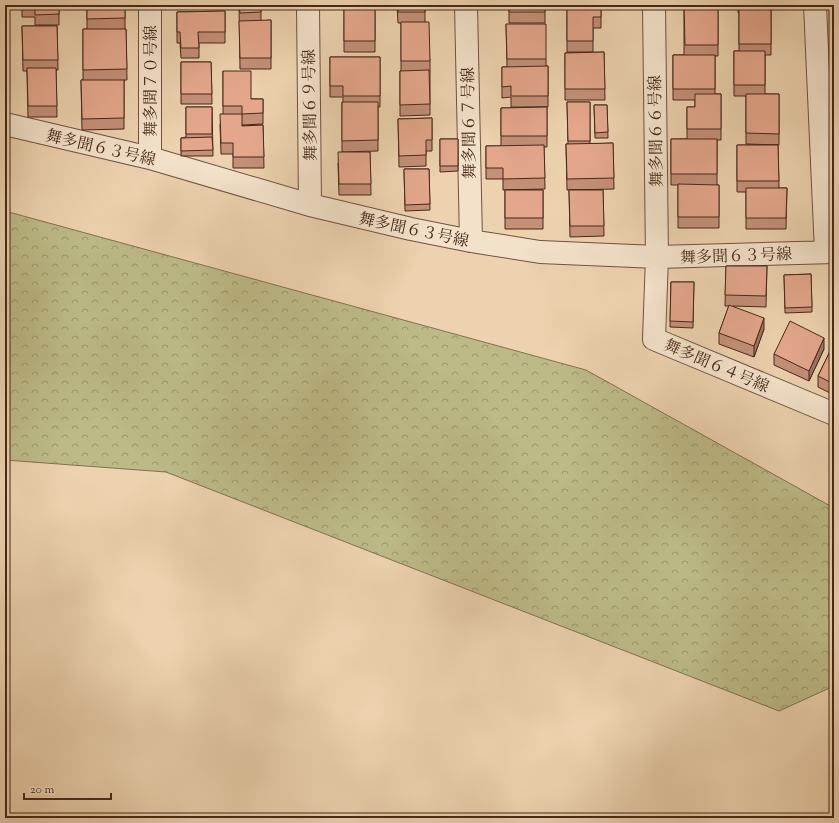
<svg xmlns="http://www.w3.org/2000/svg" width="839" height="823" font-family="'Sorts Mill Goudy','Noto Serif JP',serif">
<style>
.forest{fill:url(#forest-crowns);stroke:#827151}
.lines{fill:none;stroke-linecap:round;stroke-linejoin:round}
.minor-casing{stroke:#705240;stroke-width:24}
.minor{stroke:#f3e2ca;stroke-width:22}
.wall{fill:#c49078;stroke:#47281b}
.shaded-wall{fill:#a07562;stroke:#47281b}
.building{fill:#e4a78c;stroke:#47281b}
.labels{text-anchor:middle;stroke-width:3;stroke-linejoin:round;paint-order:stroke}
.street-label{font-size:16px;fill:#47281b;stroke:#f3e2ca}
</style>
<defs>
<pattern id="forest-crowns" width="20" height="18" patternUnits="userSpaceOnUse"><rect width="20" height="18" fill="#bcba87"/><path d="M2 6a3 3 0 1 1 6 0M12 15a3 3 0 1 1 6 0" fill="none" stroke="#9b976e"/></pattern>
</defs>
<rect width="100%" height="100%" fill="#ecd2ae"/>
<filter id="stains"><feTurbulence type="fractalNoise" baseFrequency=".005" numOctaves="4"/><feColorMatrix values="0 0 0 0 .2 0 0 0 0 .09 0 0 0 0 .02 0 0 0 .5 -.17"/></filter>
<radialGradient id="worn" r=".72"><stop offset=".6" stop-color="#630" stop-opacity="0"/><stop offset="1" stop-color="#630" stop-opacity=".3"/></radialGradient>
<path class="forest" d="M5,211L586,370L834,508V686L779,711L166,472L5,460Z"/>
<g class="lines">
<g class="minor-casing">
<path id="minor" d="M150,5V158
M308,5L310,205
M466,5L471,241
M654,5L657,257L654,339L834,414
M815,5L826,252
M5,124L150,158L310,205L411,229L471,241L540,252L657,257L834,252"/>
</g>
<use href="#minor" class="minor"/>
</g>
<path class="wall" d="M14,5H59V25H35V17H22V8H14Z
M87,5H125V29H126L127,80H124V129L82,130L81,80H83V29H87Z
M190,5H215V9H190Z
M239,5H274V9H261V21L271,20V69H240Z
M338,5H372V6H375V52H344V7H338Z
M397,5H425V22L430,61V115L400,116V71H401V23H398Z
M509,5H545V23H509Z
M567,5H621V6L601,7V28H593V52H567Z
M675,5H718V56H715V94H721V140H717V185H719V228H678V185H671V139H687V107H695V100H673V55H684V7H675Z
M738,5H768V8H771V55H765V94H779V145L746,144V96H734V51H739V13H738Z
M225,11V43H199V58H181L180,43H177V12Z
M506,24L546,59V66H548V107H511V97L502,98V67H507Z
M22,26H57L58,70H56L57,117H28L27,71H23Z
M604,52L605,100H565V53Z
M330,57H380V107H378V151L342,152V102H343V97H330Z
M181,62H211L212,104H181Z
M223,71L251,99H263V124L242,125V126L263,125L264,168H233V154H221L220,125L223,114Z
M567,102H590V144L613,143L614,189L567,190L566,144H568Z
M594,105H607L608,138H595Z
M186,107H212L213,156H181V138L186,137Z
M547,107V147H544L545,189L503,190V179H486V146H501V108Z
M432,118V151H426V166L399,167L398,119Z
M440,139H458V171L440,172Z
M737,145H778L779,188H787L786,229H746V192H737Z
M370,152L371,195H339L338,163Z
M404,169H429L430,210L405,211Z
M505,190H543V229H505Z
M569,190H603L604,236L570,237Z
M726,266H767L766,307L733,306L764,329L754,357L719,344V333L729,306H725Z
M811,274L812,312L785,313L784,275Z
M671,282H694L693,328L670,327Z
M834,343V395L818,387V376Z
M824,349L809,381L774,365V354Z"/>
<path class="shaded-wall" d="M764,318V329L754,357V346Z
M824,338V349L809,381V371Z"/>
<path class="building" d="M22,5H59V14L35,15V6H22Z
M87,5H125V18L87,19Z
M239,5H261V12L240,13Z
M398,5H425V12H398Z
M509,5H545V12H509Z
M567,5H601V17H593V41H567Z
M684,5H718V45H685Z
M344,6H375V41H344Z
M739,8H771V44H739Z
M225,11V32H198L199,48H181L180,32H177V12Z
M271,20V58H240L239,21Z
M401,22H429L430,61H401Z
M506,24H546V59H507Z
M22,26H57L58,60H23Z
M83,29H126L127,69L83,70Z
M734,51H765V85H734Z
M604,52L605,89H565V53Z
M673,55H715V89H673Z
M330,57H380V96H343V86H330Z
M181,62H211L212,94H181Z
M548,66V96H511V86L502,87V67Z
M27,68H56L57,106H28Z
M429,70L430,104L400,105V71Z
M223,71H251V99H263V113L242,114V106H223Z
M81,80H124V118L82,119Z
M695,94H721V129H687V107H695Z
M746,94H779V134L746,133Z
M342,102H378V140L342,141Z
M567,102H590V141H568Z
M594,105H607L608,132L595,133Z
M186,107H212V134H186Z
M547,107V136H501V108Z
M220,114H242V126L263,125L264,157H233V143H221Z
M432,118V140H426V155L399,156L398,119Z
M212,137L213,150L181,151V138Z
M440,139H458V166H440Z
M671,139H717V174H671Z
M613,143L614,178L567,179L566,144Z
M544,145L545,178L503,179V168H486V146Z
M737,145H778L779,181H737Z
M338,152H370L371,184H339Z
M404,169H429L430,204L405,205Z
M678,184L719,185V217H678Z
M746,188H787L786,218H746Z
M505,190H543V218H505Z
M569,190H603L604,226H570Z
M726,266H767L766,296L725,295Z
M811,274L812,307L785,308L784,275Z
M671,282H694L693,322L670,321Z
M729,305L764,318L754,346L719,333Z
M790,321L824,338L809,371L774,354Z
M834,343V384L818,376Z"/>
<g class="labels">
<g class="street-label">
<text transform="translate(150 81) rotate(-90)" y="6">舞多聞７０号線</text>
<text transform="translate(309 105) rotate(-91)" y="6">舞多聞６９号線</text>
<text transform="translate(468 123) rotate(-91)" y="6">舞多聞６７号線</text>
<text transform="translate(655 131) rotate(-91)" y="6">舞多聞６６号線</text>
<text transform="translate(101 147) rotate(13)" y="6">舞多聞６３号線</text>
<text transform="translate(414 229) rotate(12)" y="6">舞多聞６３号線</text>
<text transform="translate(736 255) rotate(-2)" y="6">舞多聞６３号線</text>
<text transform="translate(717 365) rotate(23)" y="6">舞多聞６４号線</text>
</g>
</g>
<rect width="839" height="823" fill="none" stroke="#ecd2ae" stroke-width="20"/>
<rect x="6" y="6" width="827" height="811" fill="none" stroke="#47281b" stroke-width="2"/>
<rect x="10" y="10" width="819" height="803" fill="none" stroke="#47281b"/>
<path d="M24 793v6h87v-6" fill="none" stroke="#47281b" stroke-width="2"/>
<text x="30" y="793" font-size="12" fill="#47281b" stroke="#f3e2ca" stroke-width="3" paint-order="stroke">20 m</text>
<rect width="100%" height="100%" filter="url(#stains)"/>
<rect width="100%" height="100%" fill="url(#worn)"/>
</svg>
